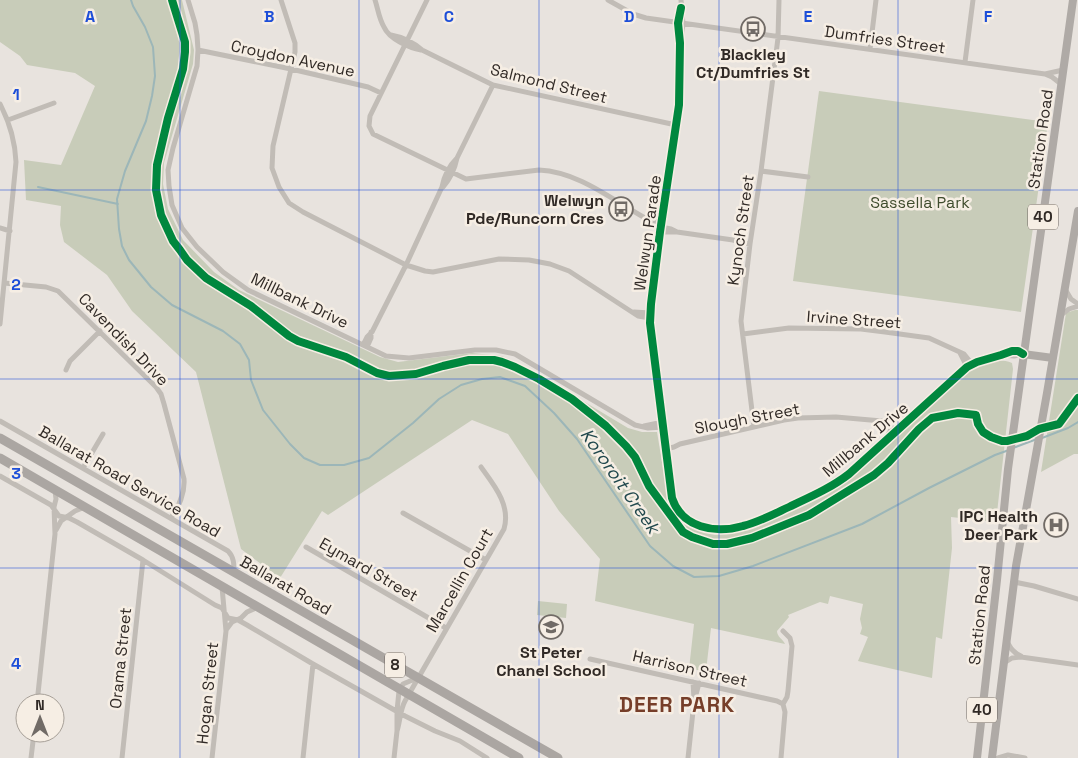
<svg xmlns="http://www.w3.org/2000/svg" width="1078" height="758" font-family="'Space Grotesk',sans-serif">
<style>
.green{fill:#c8ccb9}
.lines{fill:none;stroke-linecap:round;stroke-linejoin:round}
.stream{stroke:#9cb6b8;stroke-width:2}
.minor{stroke:#c1bcb6;stroke-width:5}
.primary{stroke:#afaaa6;stroke-width:8}
.trunk{stroke:#aba6a2;stroke-width:9}
.cycleway-casing{stroke:#f6eee4;stroke-width:11}
.cycleway{stroke:#00873e;stroke-width:8}
.grid{fill:none;stroke:#1d4ed8;stroke-width:1;stroke-opacity:0.55}
.labels{text-anchor:middle;stroke-width:5;stroke-linejoin:round;paint-order:stroke}
.shield{fill:#f6eee4;stroke:#6c655f;stroke-width:1}
.shield-label{font-size:15px;font-weight:bold;fill:#312a26}
.street-label{font-size:16px;fill:#312a26;stroke:#f6eee4}
.poi-label{font-size:16px;font-weight:bold;fill:#312a26;stroke:#f6eee4}
.park-label{font-size:16px;fill:#3f4c2d;stroke:#f6eee4}
.water-label{font-size:18px;font-style:italic;fill:#21484d;stroke:#f6eee4}
.district-label{font-size:21px;font-weight:bold;letter-spacing:1px;fill:#763e29;stroke:#f6eee4}
.grid-label{font-size:16px;text-anchor:middle;font-weight:bold;fill:#1d4ed8;stroke:#f6eee4;stroke-width:5;stroke-linejoin:round;paint-order:stroke}
</style>
<rect width="100%" height="100%" fill="#e8e3de"/>
<path class="green" d="M0,0H182L194,50L193,64L164,163L163,184L168,209L183,240L214,272L239,290L380,357L398,362L472,353L502,356L523,365L628,428L642,432H657L667,492L675,514L692,527L712,531L734,532L757,526L804,504L842,484L957,380C972,368 992,355 1012,363L1013,369L996,522L951,517L952,548L942,639L936,637L932,678L858,661L868,637L860,634L862,628L860,619L863,604L830,596L828,604L820,602L788,615L789,617L777,631C777,637 783,639 785,644L711,628L706,671L689,669L694,624L595,601L600,559L559,511L508,434L472,420L328,515L322,511L280,578L241,549L196,372L132,311L107,275L64,242L60,225L61,206L26,200L24,160L61,165L95,86L75,73L27,65L20,56L0,42Z
M819,91L1048,122L1021,312L793,281Z
M1075,310H1078V454H1074L1041,472L1066,313Z
M538,601L567,604L566,618L537,615Z"/>
<g class="lines">
<path class="stream" d="M131,0L133,6L145,27L153,47L155,76L152,96L146,121L125,171L117,199L119,229L122,246L129,260L151,287L172,305L223,331L240,344L249,360L251,380L263,410L290,444L304,458L320,465H344L369,458L413,423L439,399L461,385L482,379L500,377L525,386L554,413L577,439L650,546L673,566L694,577L719,576L753,566L862,524L929,488L995,455L1009,450
M38,187L118,204
M1042,438L1068,428L1078,422
M1013,448L1037,439"/>
<path class="minor" d="M188,0L195,23L197,35L198,50L197,66L173,148L168,170L169,186L172,205L182,228L197,247L223,272L248,290L386,356L409,358L475,350H496L515,354L635,425L648,428L663,427
M281,0L295,43V52L273,146L272,168L279,187L289,203L303,212L406,265L425,271L433,272L499,259L529,260L550,264L569,271L638,316L650,318
M375,0C378,9 379,19 384,27C389,39 410,48 421,50
M427,0L370,116L369,126L373,134L466,179L539,170C579,172 611,199 645,218L650,222L661,225
M608,0L633,14L646,18L1045,74L1052,77L1061,84
M681,0L683,24L681,41
M681,8L678,23L680,43L679,105L660,232L651,304L650,323L672,498C682,528 715,534 743,526C759,522 774,514 789,507C810,497 831,488 849,474L967,367L977,362L1001,355L1012,351H1018L1023,354
M391,35C402,37 414,43 422,50L493,85L676,125
M870,49L876,0
M198,50L291,69L368,87L381,93
M965,62L973,0
M1045,74L1063,70
M0,104C10,123 15,141 16,162L0,324
M8,120L54,103
M761,171L808,177
M443,187C450,179 455,168 457,158L493,85
M645,218L662,219
M661,227L671,229L677,232
M0,228L10,231
M660,232H677L733,240L740,242L750,244
M4,283L46,287L58,291L156,387L161,394L164,404L184,479C185,494 179,506 171,518
M1065,289L1071,299L1078,304
M634,312L650,313
M1061,315L1069,309L1078,306
M743,334L789,328L861,329L885,332L929,338L964,354L972,364
M363,345L367,337L372,332L406,265L442,187C444,176 449,166 457,158
M367,347L371,338V332
M960,353L967,367
M1002,355L1014,356L1023,354
M66,370L70,361L100,331
M0,421L228,551C234,557 234,564 234,572
M879,421L892,435
M644,426L663,422
M754,427L741,321L750,244L761,171L778,38L779,0
M666,449L674,447L680,444L784,420L798,418L836,417L882,421L887,423L896,431
M83,468L103,434
M0,476L51,505L59,516L69,518L77,522L143,560L215,605L222,608L228,618L238,620L247,625L313,664L405,716L435,731L460,741L487,758
M403,513L486,560
M56,530L61,521L75,511L85,507
M306,547L446,628
M1014,582L1034,586L1078,599
M226,630L232,622L241,618L247,612L258,607
M1007,641C1010,649 1014,653 1021,656
M590,659L777,701L783,704
M1004,663L1012,658L1021,657L1078,665
M693,682L694,699
M37,703L55,534L54,507L56,499L55,490
M397,731C400,722 400,710 405,701L504,529C511,505 494,485 481,467
M31,758L34,733
M122,758L143,560
M212,758L226,631L222,587
M303,758L313,664
M394,758L397,731V711L399,691L403,684L417,678
M688,758L694,702L699,683
M781,758L785,712L783,704L787,697L788,691L792,646L790,638L783,631
M998,758L1008,755L1025,758"/>
<path class="primary" d="M1023,354L1053,358
M977,758L997,580L1008,469L1073,0
M992,758L1016,566L1047,393L1078,211"/>
<path class="trunk" d="M0,438L558,758
M0,458L519,758"/>
<g class="cycleway-casing">
<path id="cycleway" d="M172,0L185,42V52L183,69L168,118L157,165L156,190L161,215L173,241L180,250L187,260L206,278L251,306L289,336L298,341L346,357L377,373L389,376L416,374L443,366L469,360H494L502,362L515,367L539,379L572,399L606,426L626,446L635,457L649,486L683,532L692,537L713,544H727L752,538L809,515L874,475L888,463L919,429L932,418L958,413L976,415L978,424L983,432L991,437L1002,441H1007L1027,436L1039,429L1059,424L1078,398
M681,8L678,23L680,43L679,105L660,232L651,304L650,323L672,498C682,528 715,534 743,526C759,522 774,514 789,507C810,497 831,488 849,474L967,367L977,362L1001,355L1012,351H1018L1023,354"/>
</g>
<use href="#cycleway" class="cycleway"/>
</g>
<path class="grid" d="M180,0V758M359,0V758M539,0V758M719,0V758M898,0V758M0,190H1078M0,379H1078M0,568H1078"/>
<defs>
<g id="bus-ring" transform="scale(1.25)"><circle r="9.5" fill="#f6eee4" stroke="#716b66" stroke-width="1.5"/><path d="M-5-6H5V4H4V6H2V4H-2V6H-4V4H-5ZM-3.5-4V0h7V-4ZM-3.5 1.2v1.5H-2V1.2ZM2 1.2v1.5H3.5V1.2Z" fill="#716b66"/></g>
<g id="hospital-ring" transform="scale(1.25)"><circle r="9.5" fill="#f6eee4" stroke="#716b66" stroke-width="1.5"/><path d="M-5-5h3v3.5h4V-5h3V5h-3V1.5h-4V5h-3Z" fill="#716b66"/></g>
<g id="school-ring" transform="scale(1.25)"><circle r="9.5" fill="#f6eee4" stroke="#716b66" stroke-width="1.5"/><path d="M0-5L7-2L0 1L-7-2ZM-4 1L0 2.5L4 1V4Q0 6-4 4Z" fill="#716b66"/></g>
</defs>
<g fill-rule="evenodd">
<use href="#bus-ring" x="753" y="29"/>
<use href="#bus-ring" x="621" y="209"/>
<use href="#hospital-ring" x="1056" y="525"/>
<use href="#school-ring" x="551" y="627"/>
</g>
<g class="labels">
<g class="shield">
<rect x="1028" y="204.5" width="30" height="25" rx="4"/>
<rect x="385" y="652.5" width="20" height="25" rx="4"/>
<rect x="967" y="697.5" width="30" height="25" rx="4"/>
</g>
<g class="shield-label">
<text x="1043" y="222">40</text>
<text x="395" y="670">8</text>
<text x="982" y="715">40</text>
</g>
<g class="street-label">
<text transform="translate(885 39) rotate(8)" y="6">Dumfries Street</text>
<text transform="translate(293 58) rotate(12)" y="6">Croydon Avenue</text>
<text transform="translate(549 83) rotate(14)" y="6">Salmond Street</text>
<text transform="translate(1040 139) rotate(-82)" y="6">Station Road</text>
<text transform="translate(740 230) rotate(-82)" y="6">Kynoch Street</text>
<text transform="translate(647 233) rotate(-82)" y="6">Welwyn Parade</text>
<text transform="translate(300 300) rotate(26)" y="6">Millbank Drive</text>
<text transform="translate(854 319) rotate(4)" y="6">Irvine Street</text>
<text transform="translate(124 339) rotate(46)" y="6">Cavendish Drive</text>
<text transform="translate(747 418) rotate(-11)" y="6">Slough Street</text>
<text transform="translate(865 439) rotate(-40)" y="6">Millbank Drive</text>
<text transform="translate(130 481) rotate(30)" y="6">Ballarat Road Service Road</text>
<text transform="translate(369 569) rotate(30)" y="6">Eymard Street</text>
<text transform="translate(459 580) rotate(-60)" y="6">Marcellin Court</text>
<text transform="translate(286 585) rotate(30)" y="6">Ballarat Road</text>
<text transform="translate(979 615) rotate(-84)" y="6">Station Road</text>
<text transform="translate(120 658) rotate(-84)" y="6">Orama Street</text>
<text transform="translate(690 668) rotate(13)" y="6">Harrison Street</text>
<text transform="translate(207 693) rotate(-84)" y="6">Hogan Street</text>
</g>
<g class="poi-label">
<text x="753" y="60">Blackley<tspan x="753" dy="18">Ct/Dumfries St</tspan></text>
<text x="604" y="206" text-anchor="end">Welwyn<tspan x="604" dy="18">Pde/Runcorn Cres</tspan></text>
<text x="1038" y="522" text-anchor="end">IPC Health<tspan x="1038" dy="18">Deer Park</tspan></text>
<text x="551" y="658">St Peter<tspan x="551" dy="18">Chanel School</tspan></text>
</g>
<g class="park-label">
<text x="920" y="208">Sassella Park</text>
</g>
<g class="water-label">
<text transform="translate(620 481) rotate(55)" y="6">Kororoit Creek</text>
</g>
<g class="district-label">
<text x="677" y="712">DEER PARK</text>
</g>
</g>
<g class="grid-label">
<text x="90" y="22">A</text>
<text x="269" y="22">B</text>
<text x="449" y="22">C</text>
<text x="629" y="22">D</text>
<text x="808" y="22">E</text>
<text x="988" y="22">F</text>
<text x="16" y="100">1</text>
<text x="16" y="290">2</text>
<text x="16" y="479">3</text>
<text x="16" y="669">4</text>
</g>
<g transform="translate(40 718)"><circle r="24" fill="#f6eee4" stroke="#a7a098"/>
<path d="M0-4L9 19L0 12L-9 19Z" fill="#716b66"/>
<text y="-8" font-size="14" font-weight="bold" text-anchor="middle" fill="#312a26">N</text>
</g>
</svg>
